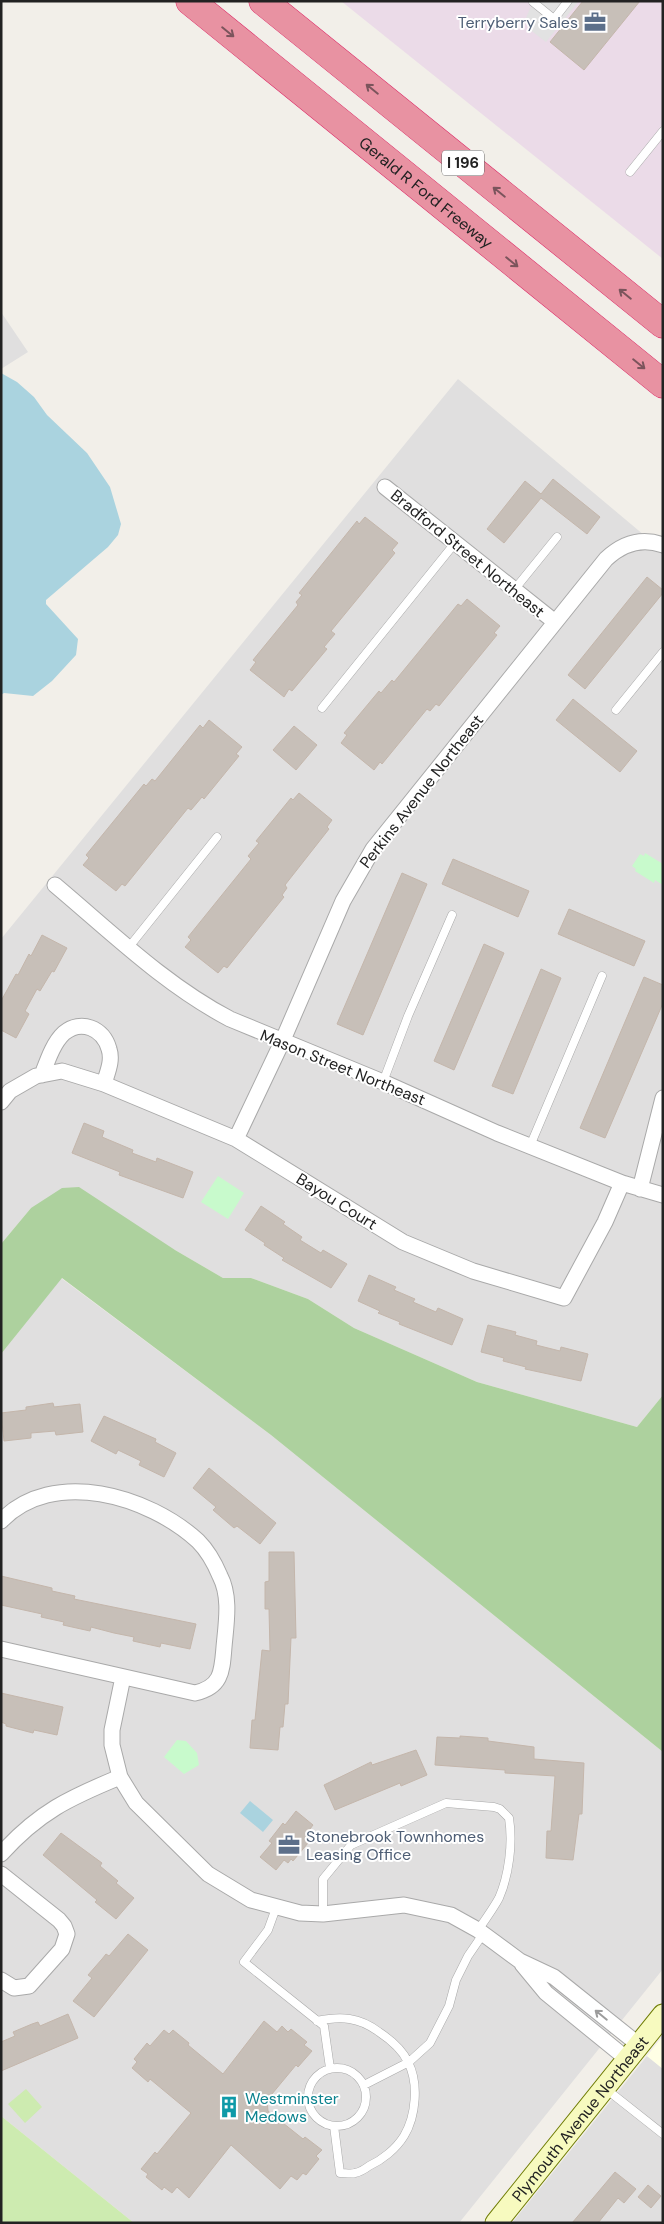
<svg xmlns="http://www.w3.org/2000/svg" width="664" height="2224" font-family="'DM Sans',sans-serif">
<style>
.residential{fill:#e0dfdf}
.industrial{fill:#ebdbe8}
.education{fill:#ffffe5}
.grass{fill:#cdebb0}
.forest{fill:#add19e}
.park{fill:#c8facc}
.parking{fill:#e2e2e2}
.water{fill:#aad3df}
.building{fill:#c7bfb8;stroke:#c4b6ab}
.lines{fill:none;stroke-linecap:round;stroke-linejoin:round}
.lane-casing{stroke:#a9a9a9;stroke-width:9}
.street-casing{stroke:#a9a9a9;stroke-width:17}
.secondary-casing{stroke:#707d05;stroke-width:23}
.highway-casing{stroke:#dc2a67;stroke-width:29}
.lane{stroke:#fff;stroke-width:8}
.street{stroke:#fff;stroke-width:15}
.secondary{stroke:#f7fabf;stroke-width:21}
.highway{stroke:#e892a2;stroke-width:28}
.oneway{stroke:#7b545c}
.oneway2{stroke:#9c9c9c}
.labels{text-anchor:middle;stroke-width:4;stroke-linejoin:round;paint-order:stroke}
.shield{fill:#fff;stroke:#646464;stroke-width:1}
.shield-label{font-size:15px;font-weight:bold;fill:#222}
.service-label{font-size:16px;fill:#4e5e75;stroke:#fff;text-anchor:end}
.street-label{font-size:16px;fill:#222;stroke:#fff}
.culture-label{font-size:16px;fill:#0d838f;stroke:#fff;text-anchor:start}
</style>
<rect width="100%" height="100%" fill="#f2efe9"/>
<path class="residential" d="M1,312L28,352L1,369Z
M458,379L663,551V1395L637,1427L477,1382L354,1328L308,1299L251,1278H223L175,1250L31,1208L1,1244V939Z
M61,1278L271,1435L663,1752V1969L459,2223H134L1,2116V1354Z
M647,2056L663,2069V2223H512Z"/>
<path class="industrial" d="M341,1H663V259Z"/>
<path class="education" d="M663,2036V2069L647,2056Z"/>
<path class="grass" d="M26,2089L42,2107L25,2123L8,2104Z
M1,2116L134,2223H1Z"/>
<path class="forest" d="M79,1187L175,1250L223,1278H251L308,1299L354,1328L477,1382L637,1427L663,1395V1752L271,1435L62,1278L1,1354V1244L31,1208L62,1188Z"/>
<path class="park" d="M645,853L663,864V885L655,880L654,883L635,871L636,869L632,866L640,854L644,856Z
M218,1176L244,1193L228,1219L201,1202Z
M177,1740L186,1741L197,1753L199,1765L184,1774L164,1757Z"/>
<path class="parking" d="M533,1H579L546,42L529,29L527,24L526,18Z"/>
<path class="water" d="M1,373L17,382L34,397L47,415L87,453L110,487L121,524L118,535L108,547L46,600V604L78,639L76,655L52,681L33,696L4,693L1,695Z
M250,1801L273,1820L263,1832L240,1813Z"/>
<path class="building" d="M583,1H640L584,70L550,42Z
M553,479L600,517L587,534L541,498L504,543L487,529L525,481L541,494Z
M365,517L398,543L392,550L395,553L331,631L335,634L324,647L327,649L292,691L289,689L284,697L250,670L256,662L253,660L298,605L296,602L302,595L299,593L357,521L359,524Z
M647,577L663,590V593L585,689L568,675Z
M467,599L500,626L494,633L497,635L439,706L436,704L430,711L427,709L382,764L380,762L374,770L341,743L347,735L344,733L379,691L381,693L392,680L394,682L458,604L461,606Z
M573,699L637,751L620,772L556,720Z
M209,720L242,747L236,754L239,756L204,799L202,797L191,810L188,808L125,886L122,884L116,891L83,865L89,858L86,855L144,784L146,786L152,779L155,781L200,725L203,728Z
M294,726L317,745L296,770L273,750Z
M299,793L332,820L327,827L329,829L285,885L287,888L282,895L284,897L227,968L224,966L218,973L185,947L191,940L188,937L251,859L248,856L259,843L256,841L291,798L293,800Z
M453,859L529,891L518,917L442,884Z
M402,873L427,884L363,1035L337,1024Z
M569,909L645,941L634,966L558,934Z
M42,935L67,948L54,972L52,971L40,991L37,989L25,1011L29,1014L16,1038L1,1030V1001L16,974L18,975L29,954L31,956Z
M484,944L504,953L454,1070L434,1061Z
M541,969L561,978L513,1094L492,1086Z
M644,977L663,985V1003L605,1138L580,1128Z
M84,1123L104,1131L102,1137L133,1150L132,1153L156,1162L157,1158L193,1172L183,1198L119,1175L120,1172L72,1153Z
M261,1206L285,1222L283,1224L302,1237L300,1240L321,1253L323,1250L347,1264L331,1288L282,1260L284,1258L264,1245L265,1243L245,1230Z
M369,1275L396,1287L394,1290L415,1299L413,1302L436,1312L438,1308L463,1319L452,1345L399,1324L400,1322L378,1313L380,1311L358,1301Z
M488,1325L516,1332L515,1335L537,1341L536,1345L560,1351L561,1347L588,1354L581,1381L525,1369L526,1367L503,1361L504,1358L481,1352Z
M53,1403L54,1407L80,1404L83,1432L56,1435L55,1431L31,1433V1438L4,1441L1,1413L26,1410V1407Z
M104,1416L156,1439L155,1442L176,1453L164,1477L139,1465L141,1461L118,1450L116,1454L91,1441Z
M209,1468L276,1523L260,1544L237,1526L234,1528L213,1510L216,1507L193,1488Z
M269,1552H294L296,1638H291L288,1704H285L283,1727H280L278,1750L250,1748L252,1720H255L262,1650L270,1651L269,1609H265V1582L269,1581Z
M1,1576L52,1588V1591L75,1596L74,1599L196,1624L190,1649L161,1643L160,1647L133,1641L134,1637L114,1633L91,1627L90,1631L63,1625L64,1622L41,1617L42,1614L1,1605Z
M1,1693L63,1707L57,1735L34,1730L33,1733L6,1726V1724L1,1722Z
M460,1736L488,1738V1741L534,1747V1759L584,1763L582,1814H579L573,1860L546,1858L547,1831H551L555,1776L505,1773V1770L435,1765L437,1737L460,1738Z
M416,1750L427,1775L401,1786L400,1783L335,1810L324,1785L371,1762L372,1765Z
M296,1811L313,1825L307,1833L313,1837L293,1861L291,1859L288,1863L284,1860L276,1870L260,1857L272,1843L269,1841L283,1823L285,1825Z
M61,1833L102,1863L100,1866L118,1881L116,1883L134,1898L116,1919L95,1902L97,1900L43,1855Z
M128,1934L148,1950L94,2017L73,2001L92,1978L88,1975L102,1959L106,1954L109,1956Z
M68,2014L78,2038L1,2071V2042L15,2036L13,2032L32,2024L38,2022L40,2026Z
M264,2021L277,2032L282,2026L288,2032L291,2029L307,2042L304,2045L312,2051L298,2067L296,2065L267,2100L268,2111L303,2139L305,2137L322,2150L316,2156L319,2159L306,2175L303,2173L297,2180L291,2176L280,2189L231,2145L189,2198L177,2187L172,2193L164,2187L162,2190L146,2177L148,2174L141,2169L155,2152L157,2154L191,2113L150,2079L148,2082L132,2068L137,2062L134,2059L147,2043L150,2046L164,2030L169,2034L173,2030L189,2043L188,2045L223,2074Z
M615,2172L636,2189L624,2203L618,2198L598,2223H572Z
M648,2185L661,2196L651,2208L638,2197Z"/>
<g class="lines">
<g class="lane-casing">
<path id="lane" d="M533,2L554,19L568,1
M630,172L663,131
M514,590L557,537
M322,708L455,543
M616,710L663,652
M129,947L217,837
M383,1082L408,1016L452,915
M530,1146L602,976
M276,1908L268,1930L244,1962L324,2026L330,2068
M323,1914V1879L351,1845L446,1803L494,1807L500,1809L509,1818C513,1843 509,1875 499,1898C493,1909 485,1920 478,1930
M317,2021C341,2016 359,2017 379,2032C391,2040 402,2049 408,2062C419,2083 416,2116 404,2136C396,2149 382,2160 369,2166C365,2169 360,2172 355,2173C351,2174 345,2173 340,2173L334,2126
M308 2097a29 29 0 1 1 58 0a29 29 0 1 1-58 0Z
M364,2085L409,2062L430,2043L449,2006L456,1980L468,1956L483,1934
M606,2089L663,2134"/>
</g>
<g class="street-casing">
<path id="street" d="M385,487L555,622
M55,885C111,932 165,985 230,1019L383,1082L497,1133L622,1183L663,1195
M42,1075C47,1062 53,1043 64,1033C81,1019 103,1028 109,1049C113,1061 107,1073 104,1084
M1,1102L10,1091L36,1076L62,1071L104,1084L236,1139L403,1242L473,1271L564,1298L605,1222L622,1183
M236,1139L282,1042L343,901L373,849L606,559C622,544 641,537 663,545
M640,1189L663,1098
M1,1521C53,1467 149,1496 198,1541C207,1550 215,1564 220,1576C231,1597 226,1624 224,1647C222,1671 222,1687 195,1693L1,1649
M123,1677L112,1730V1745L120,1777L136,1803L208,1874L251,1900L300,1913L323,1914L404,1905L451,1915L478,1930L520,1961L554,1977L639,2045
M1,1854C39,1812 69,1798 120,1777
M1,1874L59,1920L64,1926L67,1934L62,1949L29,1986L14,1988L1,1980
M522,1964L546,1993L627,2059"/>
</g>
<g class="secondary-casing">
<g id="secondary">
<path id="s1" d="M496,2223L663,2015"/>
</g>
</g>
<g class="highway-casing">
<g id="highway">
<path id="s2" d="M190,1L663,384"/>
<path d="M263,1L663,324"/>
</g>
</g>
<use href="#lane" class="lane"/>
<use href="#street" class="street"/>
<use href="#secondary" class="secondary"/>
<use href="#highway" class="highway"/>
</g>
<defs><path id="oneway-shaft" d="M-6 0H5M1.5-3L5.5 0L1.5 3" fill="none" stroke-width="1.6" stroke-linecap="round" stroke-linejoin="round" transform="scale(1.25)"/></defs>
<g class="oneway">
<use href="#oneway-shaft" transform="translate(228 32) rotate(39)"/>
<use href="#oneway-shaft" transform="translate(372 89) rotate(-141)"/>
<use href="#oneway-shaft" transform="translate(499 192) rotate(-141)"/>
<use href="#oneway-shaft" transform="translate(512 262) rotate(39)"/>
<use href="#oneway-shaft" transform="translate(625 294) rotate(-141)"/>
<use href="#oneway-shaft" transform="translate(639 364) rotate(39)"/>
</g>
<use class="oneway2" href="#oneway-shaft" transform="translate(601 2015) rotate(-141)"/>
<defs>
<g id="office-bare" transform="scale(1.725)"><path d="M-6-3h4V-5.5h4V-3h4V5H-6ZM-1-4.5V-3h2v-1.5ZM-6 0V1H6V0Z" fill="#5c6f8a" stroke="#fff" stroke-width="2.5" paint-order="stroke"/></g>
<g id="building-bare" transform="scale(1.725)"><path d="M-4-6H4V6H1V3H-1V6H-4ZM-2.5-4.3h1.7v1.8h-1.7ZM.8-4.3h1.7v1.8H.8ZM-2.5-1h1.7V.8h-1.7ZM.8-1h1.7V.8H.8Z" fill="#0f9aa8" stroke="#fff" stroke-width="2.5" paint-order="stroke"/></g>
</defs>
<g fill-rule="evenodd">
<use href="#office-bare" x="595" y="22"/>
<use href="#office-bare" x="289" y="1845"/>
<use href="#building-bare" x="229" y="2107"/>
</g>
<g class="labels">
<rect class="shield" x="442" y="150.5" width="42" height="25" rx="4"/>
<g class="shield-label">
<text x="463" y="168">I 196</text>
</g>
<g class="service-label">
<text x="578" y="28">Terryberry Sales</text>
<text x="306" y="1842" text-anchor="start">Stonebrook Townhomes<tspan x="306" dy="18">Leasing Office</tspan></text>
</g>
<g class="street-label">
<text dy="6" stroke="none"><textPath href="#s2" startOffset="304">Gerald R Ford Freeway</textPath></text>
<text transform="translate(468 553) rotate(39)" y="6">Bradford Street Northeast</text>
<text transform="translate(421 791) rotate(-52)" y="6">Perkins Avenue Northeast</text>
<text transform="translate(343 1067) rotate(22)" y="6">Mason Street Northeast</text>
<text transform="translate(337 1201) rotate(32)" y="6">Bayou Court</text>
<text dy="6" stroke="none"><textPath href="#s1" startOffset="134">Plymouth Avenue Northeast</textPath></text>
</g>
<g class="culture-label">
<text x="245" y="2104">Westminster<tspan x="245" dy="18">Medows</tspan></text>
</g>
</g>
<rect width="664" height="2224" fill="none" stroke="#222222" stroke-width="5"/>
</svg>
